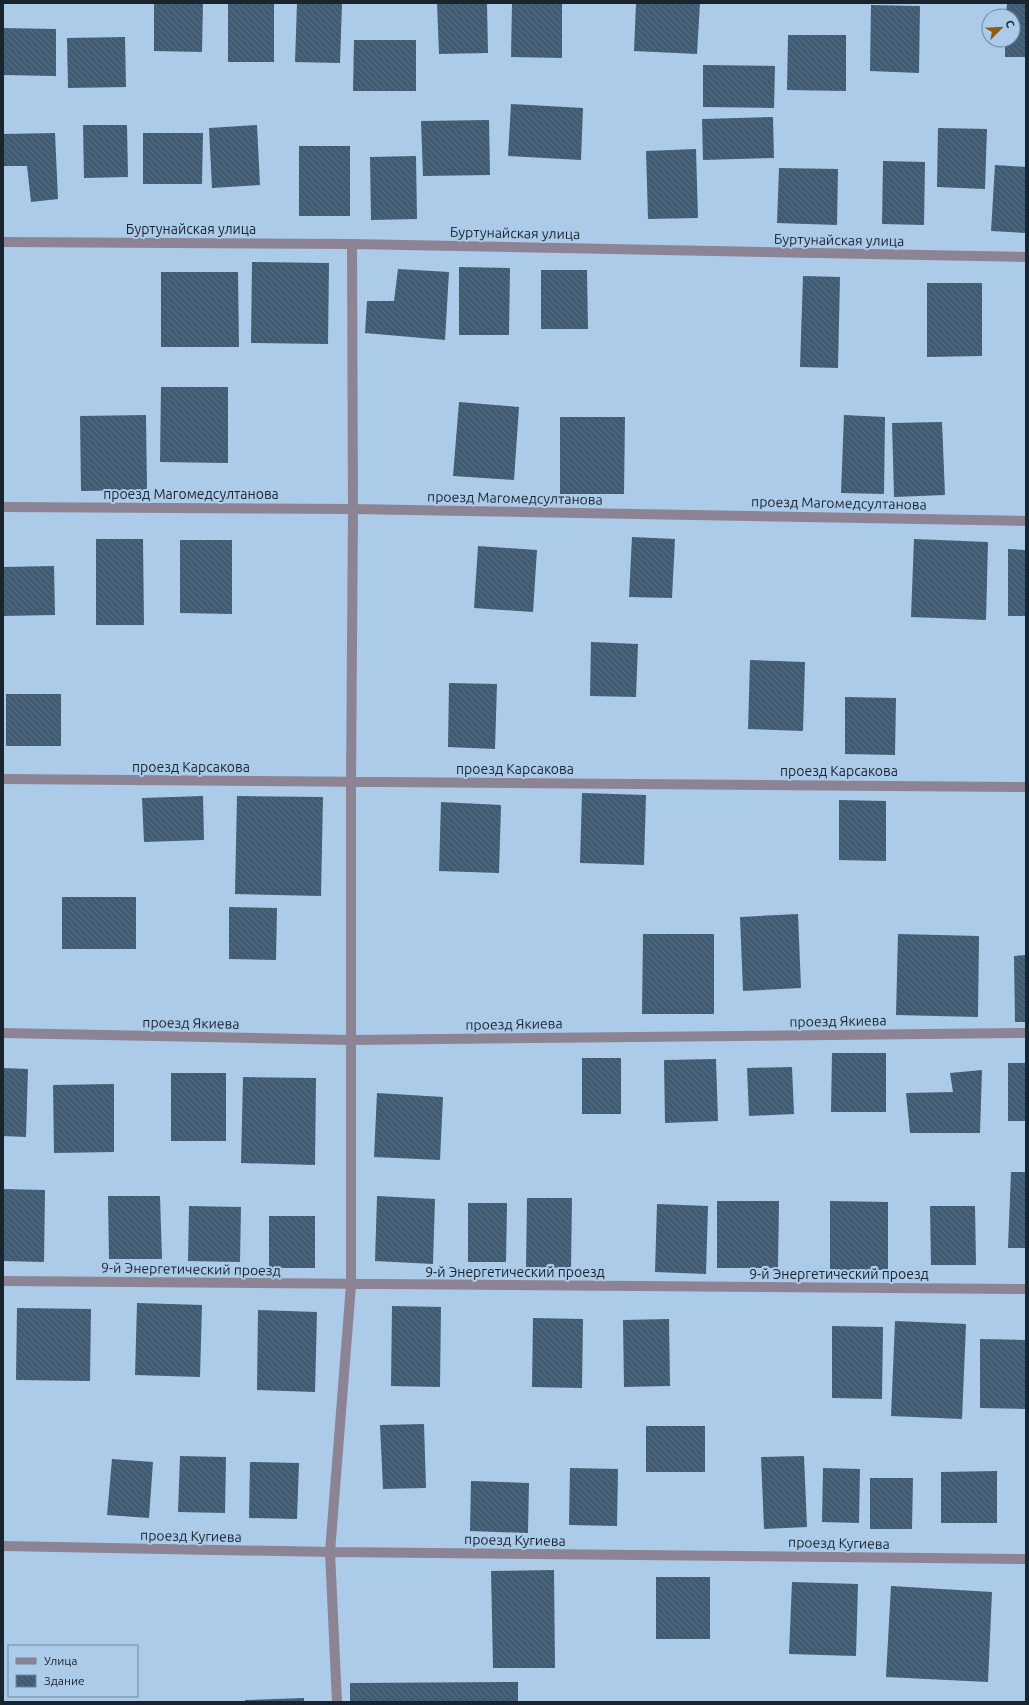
<svg xmlns="http://www.w3.org/2000/svg" width="1029" height="1705" font-family="Ubuntu,sans-serif">
<style>
.building{fill:url(#building-back-hatch)}
.lines{fill:none;stroke-linecap:round;stroke-linejoin:round}
.minor{stroke:#8c8494;stroke-width:10}
.labels{text-anchor:middle;stroke-width:4;stroke-linejoin:round;paint-order:stroke}
.street-label{font-size:14px;fill:#19242f;stroke:#accbe8}
</style>
<defs>
<pattern id="building-back-hatch" width="6" height="6" patternUnits="userSpaceOnUse"><rect width="6" height="6" fill="#405b74"/><path d="M-1 5l2 2M0 0l6 6M5-1l2 2" fill="none" stroke="#586f83"/></pattern>
</defs>
<rect width="100%" height="100%" fill="#accbe8"/>
<path class="building" d="M154,3H203L202,52L154,51Z
M228,3H274V62H228Z
M297,3L342,4L340,63L295,62Z
M437,3H487L488,53L439,54Z
M512,3H562V58L511,57Z
M636,3H700L697,54L634,51Z
M1007,3H1026V57H1005V40H1013V16H1006Z
M871,5L920,6L919,73L870,71Z
M3,28L56,29V76L3,75Z
M788,35H846V91L787,90Z
M125,37L126,87L68,88L67,38Z
M354,40H416V91H353Z
M703,65L775,66L774,108L703,107Z
M511,104L583,108L581,160L508,156Z
M773,117L774,158L703,160L702,119Z
M489,120L490,175L423,176L421,121Z
M83,125H127L128,177L84,178Z
M257,125L260,185L212,188L209,128Z
M938,128L987,129L985,189L937,187Z
M55,133L58,199L31,202L27,166H3V134Z
M143,133H203L202,184H143Z
M299,146H350V216H299Z
M696,149L698,218L648,219L646,151Z
M416,156L417,219L371,220L370,157Z
M883,161L925,162L924,225L882,224Z
M995,165L1026,167V233L991,231Z
M779,168L838,169L837,225L777,223Z
M252,262L329,263L328,344L251,343Z
M459,267L510,268L509,335H459Z
M398,269L449,272L445,340L365,333L367,301H394Z
M541,270H587L588,329H541Z
M161,272H238L239,347H161Z
M803,276L840,277L838,368L800,367Z
M927,283H982V356L927,357Z
M161,387H228V463L160,462Z
M459,402L519,407L514,480L453,476Z
M146,415L147,490L81,491L80,416Z
M844,415L885,417L884,494L841,493Z
M560,417H625L624,494H560Z
M942,422L945,495L894,497L892,423Z
M632,537L675,539L672,598L629,597Z
M96,539H143L144,625H96Z
M914,539L988,542L986,620L911,617Z
M180,540H232V614L180,613Z
M478,546L537,550L533,612L474,608Z
M1008,549L1026,550V616H1008Z
M54,566L55,615L3,616V567Z
M591,642L638,644L636,697L590,696Z
M750,660L805,662L803,731L748,729Z
M449,683L497,684L495,749L448,747Z
M6,694H61V746H6Z
M845,697L896,698L895,755L845,754Z
M582,793L646,795L644,865L580,863Z
M203,796L204,840L144,842L142,798Z
M237,796L323,797L321,896L235,894Z
M839,800L886,801V861L839,860Z
M441,802L501,805L499,873L439,871Z
M62,897H136V949H62Z
M229,907L277,908L276,960L229,959Z
M798,914L801,988L743,991L740,917Z
M643,934H714V1014H642Z
M898,934L979,936L978,1017L896,1015Z
M1026,955V1022H1015L1014,956Z
M832,1053H886V1112H831Z
M582,1058H621V1114H582Z
M716,1059L718,1121L665,1123L664,1060Z
M1008,1063H1026V1121H1008Z
M792,1067L794,1114L749,1116L747,1068Z
M3,1068L28,1069L26,1137L3,1136Z
M982,1070L980,1133H910L906,1093L953,1092L950,1073Z
M171,1073H226V1141H171Z
M243,1077L316,1078L315,1165L241,1163Z
M114,1084V1152L54,1153L53,1085Z
M377,1093L443,1097L440,1160L374,1157Z
M1011,1172H1026V1248H1008Z
M3,1189L45,1190L44,1262L3,1261Z
M108,1196H160L162,1259H109Z
M377,1196L435,1199L433,1264L375,1261Z
M527,1198H572L571,1268L526,1267Z
M717,1201H779L778,1268H717Z
M830,1201L888,1202V1270H830Z
M468,1203H507L506,1262H468Z
M657,1204L708,1206L706,1274L655,1272Z
M189,1206L241,1207L240,1262L188,1261Z
M930,1206H975L976,1265H931Z
M269,1216H315V1268H269Z
M137,1303L202,1305L200,1377L135,1375Z
M392,1306L441,1307L440,1387L391,1386Z
M17,1308L91,1309L90,1381L16,1380Z
M258,1310L317,1312L315,1392L257,1390Z
M533,1318L583,1319L582,1388L532,1387Z
M669,1319L670,1386L624,1387L623,1320Z
M895,1321L966,1324L962,1419L891,1416Z
M832,1326L883,1327L882,1399L832,1398Z
M980,1339L1026,1340V1409L980,1408Z
M424,1424L426,1488L383,1489L380,1425Z
M646,1426H705V1472H646Z
M180,1456L226,1457L225,1513L178,1512Z
M804,1456L807,1527L764,1529L761,1457Z
M112,1459L153,1462L149,1518L107,1515Z
M250,1462L299,1463L297,1519L249,1518Z
M570,1468L618,1469L617,1526L569,1525Z
M823,1468L860,1469L859,1523L822,1522Z
M997,1471V1523H941V1472Z
M870,1478H913L912,1529H870Z
M471,1481L529,1483L528,1533L470,1531Z
M554,1570L555,1668H493L491,1571Z
M656,1577H710V1639H656Z
M792,1582L858,1584L856,1656L789,1654Z
M891,1586L992,1592L988,1682L886,1677Z
M518,1682V1702H350V1683Z
M304,1698V1702H245V1700Z"/>
<g class="lines">
<path class="minor" d="M3,242L352,244L1026,257
M3,507L353,509L1026,521
M3,779L1026,787
M3,1033L351,1040L1026,1033
M3,1281L1026,1289
M3,1546L330,1552L1026,1559
M337,1702L330,1552L351,1285V782L353,509L352,244"/>
</g>
<g class="labels">
<g class="street-label">
<text x="191" y="234">Буртунайская улица</text>
<text transform="translate(515 233) rotate(1)" y="5">Буртунайская улица</text>
<text transform="translate(839 240) rotate(1)" y="5">Буртунайская улица</text>
<text x="191" y="499">проезд Магомедсултанова</text>
<text transform="translate(515 498) rotate(1)" y="5">проезд Магомедсултанова</text>
<text transform="translate(839 503) rotate(1)" y="5">проезд Магомедсултанова</text>
<text x="191" y="772">проезд Карсакова</text>
<text x="515" y="774">проезд Карсакова</text>
<text x="839" y="776">проезд Карсакова</text>
<text transform="translate(838 1021) rotate(-1)" y="5">проезд Якиева</text>
<text transform="translate(191 1023) rotate(1)" y="5">проезд Якиева</text>
<text transform="translate(514 1024) rotate(-1)" y="5">проезд Якиева</text>
<text transform="translate(191 1269) rotate(1)" y="5">9-й Энергетический проезд</text>
<text x="515" y="1277">9-й Энергетический проезд</text>
<text x="839" y="1279">9-й Энергетический проезд</text>
<text transform="translate(191 1536) rotate(1)" y="5">проезд Кугиева</text>
<text transform="translate(515 1540) rotate(1)" y="5">проезд Кугиева</text>
<text transform="translate(839 1543) rotate(1)" y="5">проезд Кугиева</text>
</g>
</g>
<rect width="1029" height="1705" fill="none" stroke="#19242f" stroke-width="8"/>
<rect x="8" y="1645" width="130" height="52" fill="#accbe8" stroke="#71889e"/>
<rect x="16" y="1658" width="20" height="6" fill="#8c8494" stroke="#71889e"/>
<text x="44" y="1665" font-size="12" fill="#19242f">Улица</text>
<rect x="16" y="1675" width="20" height="12" fill="url(#building-back-hatch)" stroke="#71889e"/>
<text x="44" y="1685" font-size="12" fill="#19242f">Здание</text>
<g transform="translate(1001 28) rotate(66)"><circle r="19" fill="#accbe8" stroke="#71889e"/>
<path d="M0-3L7 15L0 10L-7 15Z" fill="#915a10"/>
<text y="-6" font-size="11" font-weight="bold" text-anchor="middle" fill="#19242f">С</text>
</g>
</svg>
